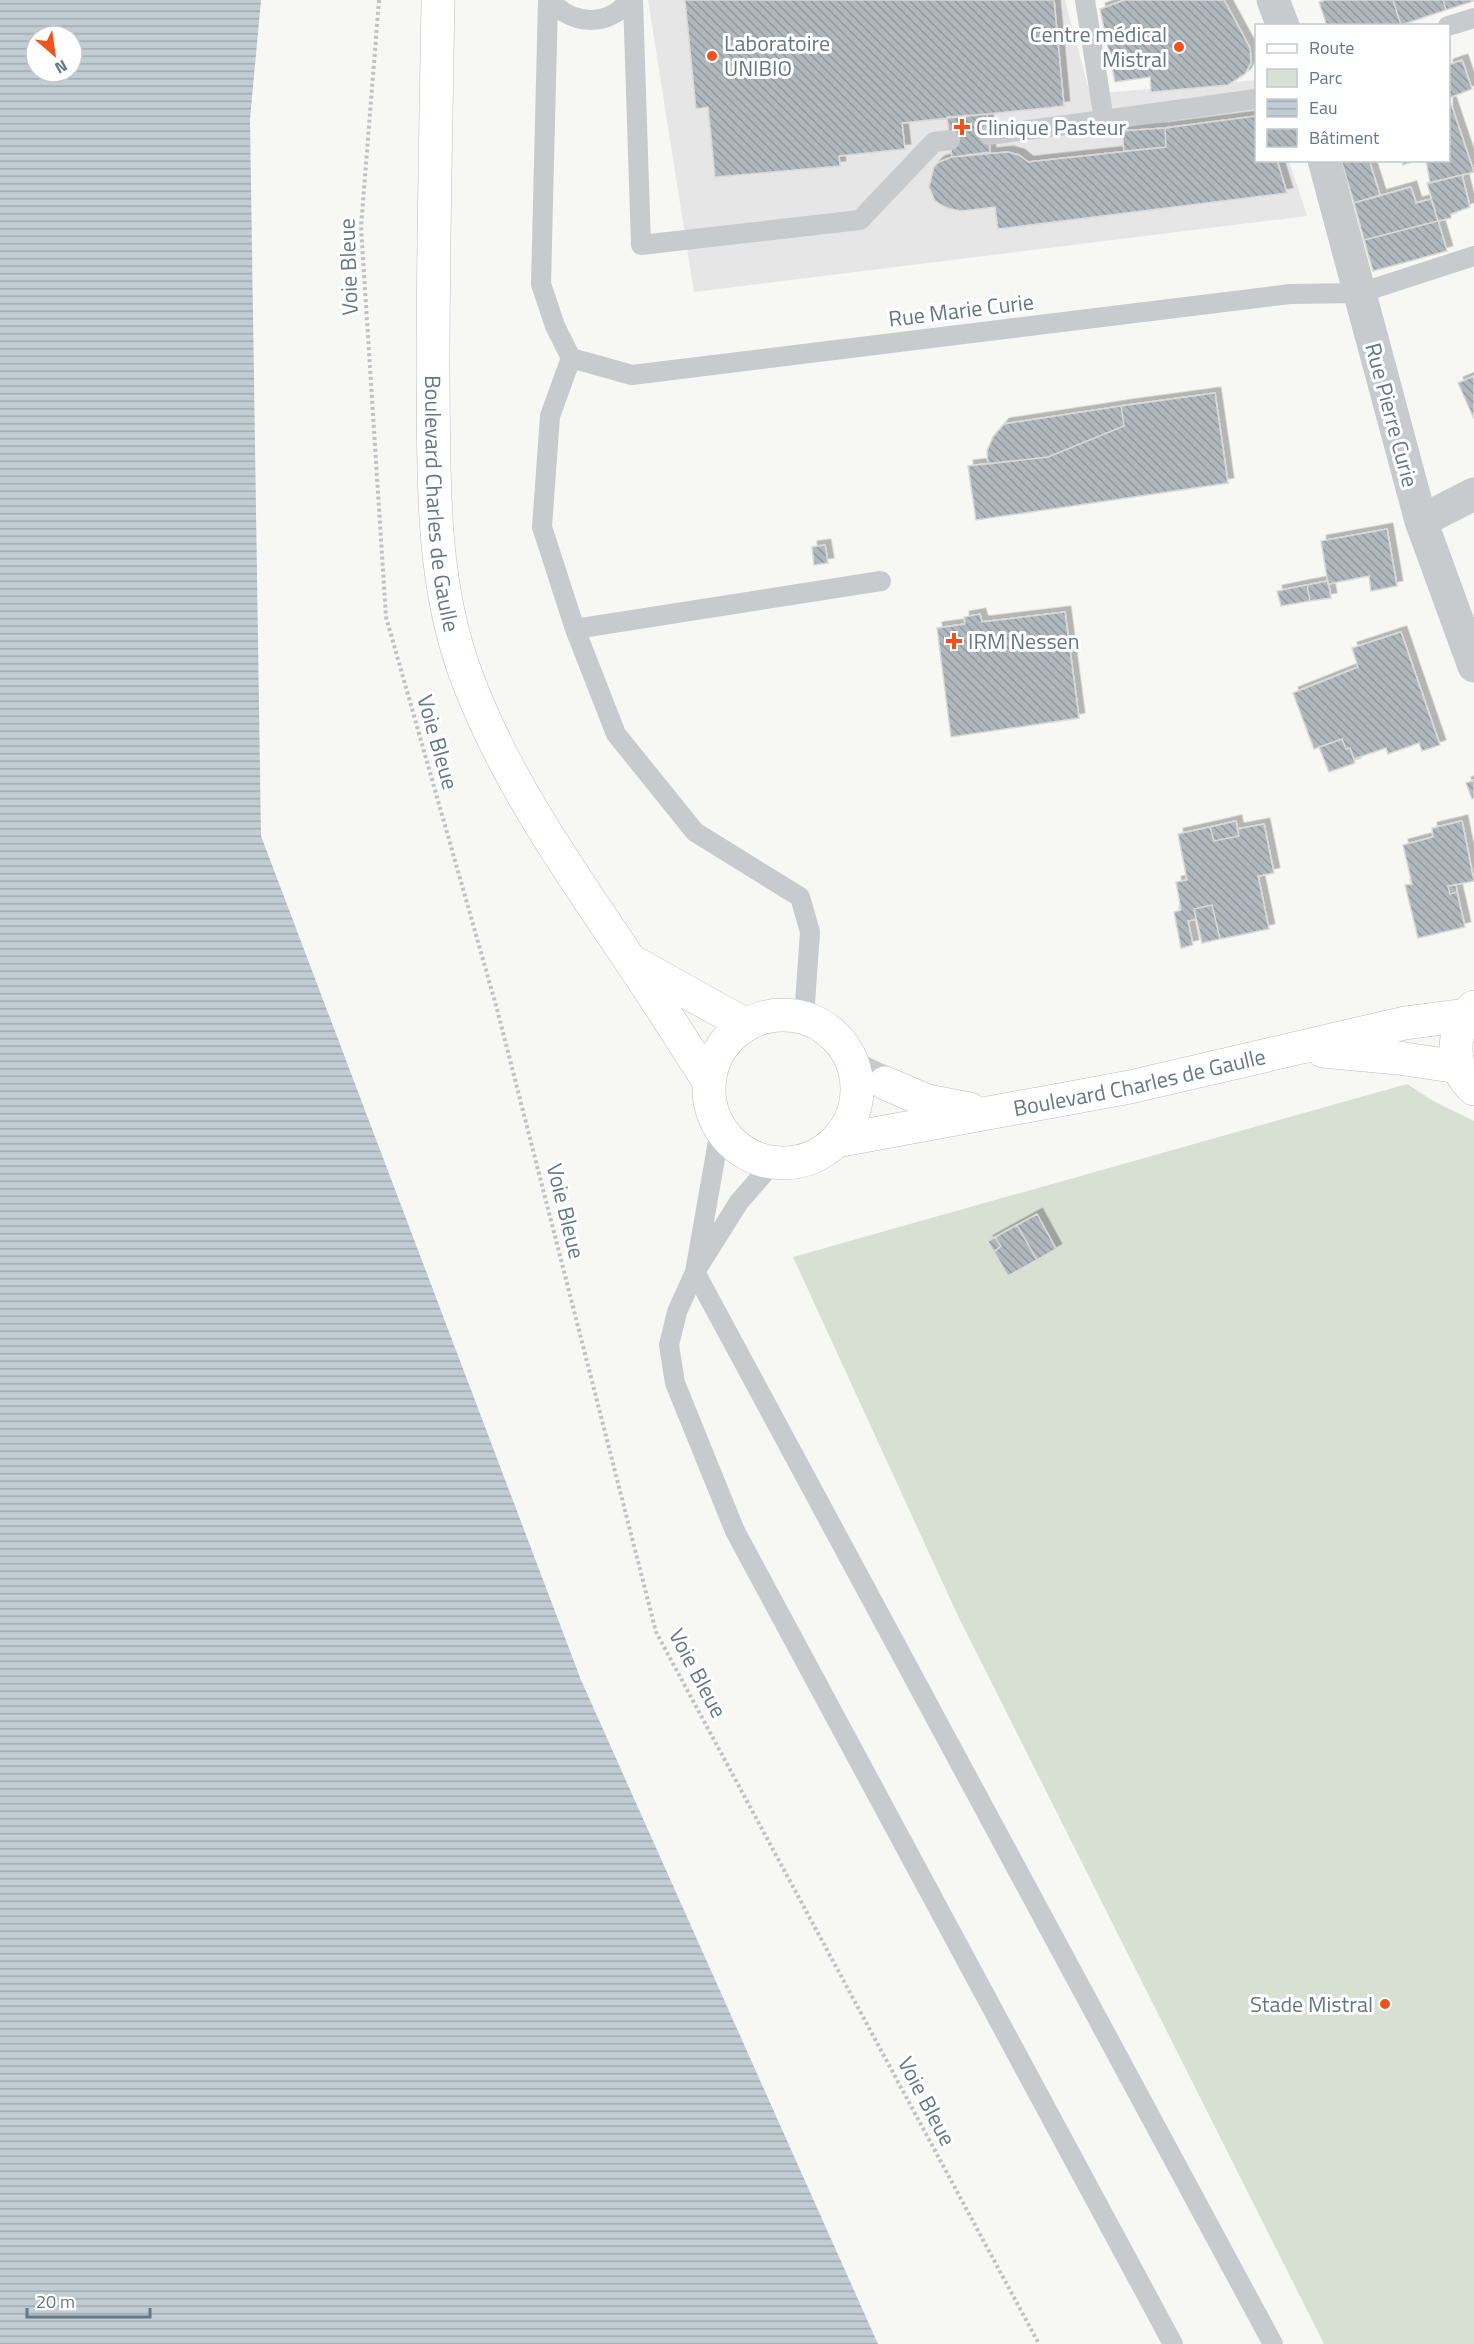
<svg xmlns="http://www.w3.org/2000/svg" width="1474" height="2344" font-family="'Titillium Web',sans-serif">
<style>
.built{fill:#e5e6e5}
.green{fill:#d8e0d4}
.water{fill:url(#water-rules);fill-rule:evenodd}
.building{fill:url(#building-back-hatch);stroke:#d9d9d6;stroke-width:1.5;filter:url(#shadow)}
.lines{fill:none;stroke-linecap:round;stroke-linejoin:round}
.secondary-casing{stroke:#b9bec3;stroke-width:34}
.path{stroke:#c0c3c5;stroke-width:4;stroke-dasharray:3 3;stroke-linecap:butt}
.lane{stroke:#c7cbce;stroke-width:20}
.street{stroke:#c7cbce;stroke-width:33}
.secondary{stroke:#fff;stroke-width:33}
.poi-dot{fill:#f1511a;stroke:#fff;stroke-width:2}
.labels{text-anchor:middle;stroke-width:6;stroke-linejoin:round;paint-order:stroke}
.poi-label{font-size:22px;fill:#647787;stroke:#fff;text-anchor:start}
.street-label{font-size:22px;fill:#647787;stroke:#fff}
</style>
<defs>
<pattern id="water-rules" width="6" height="5" patternUnits="userSpaceOnUse" patternTransform="scale(1.5)"><rect width="6" height="5" fill="#c1cdd2"/><path d="M0 2.5h6" fill="none" stroke="#a0abb0"/></pattern>
<pattern id="building-back-hatch" width="6" height="6" patternUnits="userSpaceOnUse" patternTransform="scale(1.5)"><rect width="6" height="6" fill="#b0b8bd"/><path d="M-1 5l2 2M0 0l6 6M5-1l2 2" fill="none" stroke="#939a9f"/></pattern>
<filter id="shadow"><feDropShadow dx="5.5" dy="-5.5" stdDeviation="0" flood-color="#0004"/></filter>
</defs>
<rect width="100%" height="100%" fill="#f7f7f4"/>
<path class="built" d="M648,0H1065L1090,94L1256,80V160L1289,161L1307,216L694,292Z"/>
<path class="green" d="M1407,1084L1435,1102L1474,1121V2344H1324L958,1616L793,1257Z"/>
<path class="water" d="M0,0H261L250,119L261,836L581,1680L878,2344H0ZM36,36H72V72H36Z"/>
<path class="building" d="M685,0H1054L1064,106L902,123L905,149L839,156L840,166L715,177L708,107L696,109Z
M1125,0H1224L1250,48L1251,63L1245,74L1228,85L1151,92L1150,77L1115,82L1100,9Z
M1326,0H1393L1401,25L1327,26L1319,2Z
M1393,0H1443L1446,10L1401,25Z
M1443,0H1474V1L1446,10Z
M1462,60L1472,89L1449,98L1474,172L1430,183L1426,160H1448V65Z
M987,114L990,152L952,157L947,117Z
M1256,116V160H1277L1287,193L998,229L995,207L961,211L947,208L935,201L929,187L934,167L939,162L952,157L1008,152L1019,155L1028,162L1166,147L1165,128Z
M1165,128L1166,147L1124,151L1122,131Z
M1341,160H1369L1380,195L1354,203Z
M1402,160H1417L1403,165Z
M1462,175L1470,207L1451,214V218L1438,221L1427,183Z
M1411,187L1416,203L1431,199L1438,221L1364,240L1354,203Z
M1438,221L1447,251L1373,271L1364,240Z
M1474,376V419L1458,383Z
M1215,393L1228,483L976,520L968,466L1048,457L1124,426L1121,406Z
M1121,406L1124,426L1048,457L988,464L987,451L993,437L1004,424Z
M1387,529L1397,586L1371,591L1369,576L1328,584L1321,541Z
M825,545L828,563L814,565L812,547Z
M1328,581L1331,598L1310,601L1307,585Z
M1307,585L1310,601L1281,606L1277,591Z
M1065,612L1079,718L951,737L937,628L965,624L964,617L980,614L982,622Z
M1401,632L1440,745L1422,751L1419,743L1388,754L1386,748L1354,759L1350,748L1346,749L1342,739L1314,749L1293,693L1358,667L1352,648Z
M1342,739L1346,749L1350,748L1355,763L1329,772L1319,747Z
M1474,780V798L1472,799L1466,783Z
M1236,821L1239,836L1214,841L1210,827Z
M1462,821L1474,881L1448,886L1450,894L1457,892L1465,927L1418,938L1405,885L1412,884L1403,845L1433,837L1432,828Z
M1264,824L1274,873L1258,876L1269,929L1220,939L1212,905L1194,909L1196,919L1188,921L1193,945L1181,948L1174,912L1181,910L1176,882L1187,880L1178,834L1210,827L1214,841L1239,836L1237,829Z
M1456,885L1457,892L1450,894L1448,886Z
M1212,905L1220,939L1202,943L1194,909Z
M1037,1214L1056,1249L1037,1260L1017,1225Z
M1017,1225L1037,1260L1008,1276L994,1252L1001,1246L995,1237Z
M995,1237L1001,1246L994,1252L988,1241Z"/>
<g class="lines">
<g class="secondary-casing">
<g id="secondary">
<path id="s1" d="M438,0C436,124 433,247 433,371C434,472 430,578 466,675C504,778 569,870 630,960C657,1000 683,1041 709,1082"/>
<path d="M635,963L746,1025"/>
<path d="M1474,1007C1451,1029 1449,1067 1474,1089"/>
<circle cx="783" cy="1089" r="74"/>
<path d="M1323,1051L1398,1058L1459,1067"/>
<path d="M885,1083L927,1101L970,1109"/>
<path id="s2" d="M836,1141L1130,1087L1405,1023L1466,1015"/>
</g>
</g>
<path class="path" d="M379,0L361,227L386,617L497,1009L656,1632L1039,2344"/>
<path class="lane" d="M548,0L541,284L555,326L571,358L550,416L542,527L575,629L616,734L695,832L800,897L810,932L804,1017
M550,0C571,25 609,28 629,0
M633,0L641,245L860,220L934,142L950,140
M1085,0L1104,120L1256,99
M1448,26L1474,18
M989,135L1104,120
M571,358L632,375L1290,294L1360,293L1474,256
M575,629L881,581
M720,1130L695,1272L1273,2344
M772,1164L739,1202L695,1272L677,1312L669,1345L675,1383L735,1531L1173,2344"/>
<path class="street" d="M1273,0L1283,26
M1324,160L1421,521L1474,666
M1421,521L1474,494
M855,1069L885,1083"/>
<use href="#secondary" class="secondary"/>
</g>
<g class="poi-dot">
<circle cx="1179" cy="47" r="6"/>
<circle cx="712" cy="56" r="6"/>
<path d="M959 118h6v6h6v6h-6v6h-6v-6h-6v-6h6z"/>
<path d="M951 632h6v6h6v6h-6v6h-6v-6h-6v-6h6z"/>
<circle cx="1385" cy="2004" r="6"/>
</g>
<g class="labels">
<g class="poi-label">
<text x="1167" y="42" text-anchor="end">Centre médical<tspan x="1167" dy="25">Mistral</tspan></text>
<text x="724" y="51">Laboratoire<tspan x="724" dy="25">UNIBIO</tspan></text>
<text x="976" y="135">Clinique Pasteur</text>
<text x="968" y="649">IRM Nessen</text>
<text x="1373" y="2012" text-anchor="end">Stade Mistral</text>
</g>
<g class="street-label">
<text transform="translate(348 267) rotate(-92)" y="8">Voie Bleue</text>
<text transform="translate(961 310) rotate(-7)" y="8">Rue Marie Curie</text>
<text transform="translate(1392 415) rotate(75)" y="8">Rue Pierre Curie</text>
<text dy="8" stroke="none"><textPath href="#s1" startOffset="504">Boulevard Charles de Gaulle</textPath></text>
<text transform="translate(438 742) rotate(74)" y="8">Voie Bleue</text>
<text dy="8" stroke="none"><textPath href="#s2" startOffset="309">Boulevard Charles de Gaulle</textPath></text>
<text transform="translate(566 1211) rotate(76)" y="8">Voie Bleue</text>
<text transform="translate(698 1673) rotate(62)" y="8">Voie Bleue</text>
<text transform="translate(927 2101) rotate(62)" y="8">Voie Bleue</text>
</g>
</g>
<rect x="1255" y="24" width="195" height="138" fill="#ffffff" stroke="#c1c9cf" stroke-width="1.5"/>
<rect x="1267" y="44" width="30" height="9" fill="#ffffff" stroke="#c1c9cf" stroke-width="1.5"/>
<text x="1309" y="54" font-size="18" fill="#647787">Route</text>
<rect x="1267" y="69" width="30" height="18" fill="#d8e0d4" stroke="#c1c9cf" stroke-width="1.5"/>
<text x="1309" y="84" font-size="18" fill="#647787">Parc</text>
<rect x="1267" y="99" width="30" height="18" fill="url(#water-rules)" stroke="#c1c9cf" stroke-width="1.5"/>
<text x="1309" y="114" font-size="18" fill="#647787">Eau</text>
<rect x="1267" y="129" width="30" height="18" fill="url(#building-back-hatch)" stroke="#c1c9cf" stroke-width="1.5"/>
<text x="1309" y="144" font-size="18" fill="#647787">Bâtiment</text>
<g transform="translate(54 54) rotate(151)"><circle r="28" fill="#ffffff" stroke="#c1c9cf" stroke-width="1.5"/>
<path d="M0-4.5L10 22L0 15L-10 22Z" fill="#f1511a"/>
<text y="-9" font-size="16" font-weight="bold" text-anchor="middle" fill="#647787">N</text>
</g>
<path d="M27 2308v9h123v-9" fill="none" stroke="#647787" stroke-width="3"/>
<text x="36" y="2308" font-size="18" fill="#647787" stroke="#ffffff" stroke-width="4.5" paint-order="stroke">20 m</text>
</svg>
